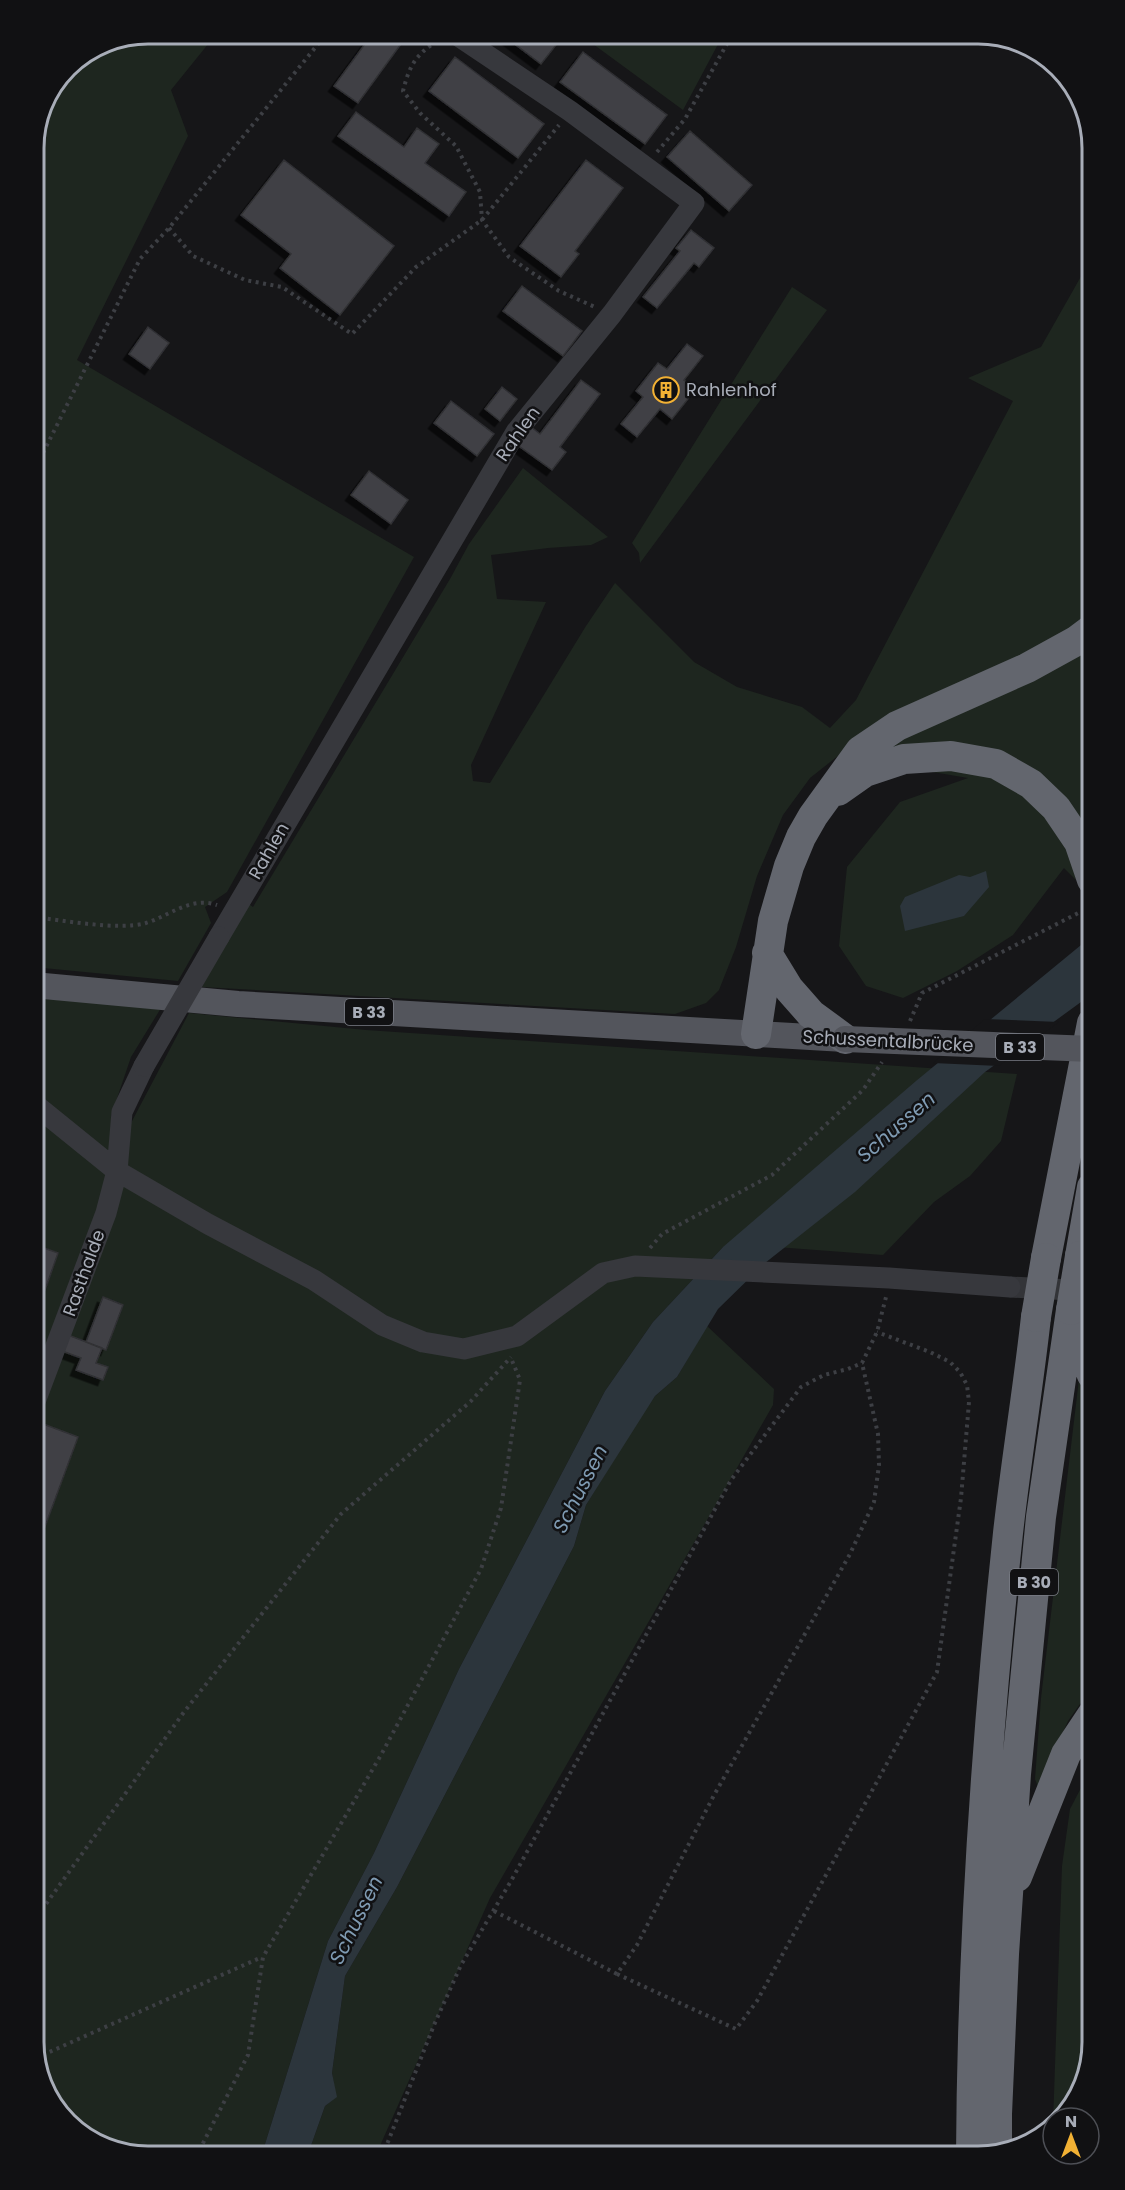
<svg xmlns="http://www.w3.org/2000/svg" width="1125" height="2190" font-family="Poppins,sans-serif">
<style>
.green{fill:#1e261f}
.water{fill:#2c353c}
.pier{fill:#161618}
.building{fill:#404145;stroke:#303034;stroke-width:1.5;filter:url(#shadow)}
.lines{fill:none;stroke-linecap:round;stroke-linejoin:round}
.minor-tunnel{stroke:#333438;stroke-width:21;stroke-dasharray:21 10;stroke-linecap:butt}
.path{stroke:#3d3f44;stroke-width:4;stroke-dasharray:3 4.5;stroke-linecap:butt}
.minor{stroke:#37383d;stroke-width:21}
.major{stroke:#53555c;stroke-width:26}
.highway{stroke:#63666e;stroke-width:30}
.minor-bridge{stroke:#37383d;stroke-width:21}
.major-bridge{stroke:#53555c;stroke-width:26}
.highway-bridge{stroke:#63666e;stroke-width:30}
.labels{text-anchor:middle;stroke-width:5;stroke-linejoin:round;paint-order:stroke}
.shield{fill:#111113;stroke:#7b7e86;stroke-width:1.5}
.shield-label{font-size:16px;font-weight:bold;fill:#a8adb8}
.poi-label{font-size:18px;fill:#a8adb8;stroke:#111113;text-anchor:start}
.street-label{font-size:18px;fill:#a8adb8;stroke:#111113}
.water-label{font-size:20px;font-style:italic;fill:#7f9bb3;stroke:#111113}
.rim{fill:none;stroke:#a8adb8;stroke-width:3}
</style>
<defs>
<filter id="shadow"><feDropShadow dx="-5.5" dy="5.5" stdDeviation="0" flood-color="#0009"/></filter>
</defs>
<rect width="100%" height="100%" fill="#161618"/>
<path class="green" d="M147,33H217L171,90L188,136L77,360L414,557L227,892L205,907L211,923L178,981L33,967V140L67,66L104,42Z
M578,33H724L683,110Z
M1092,257V880L1031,784L904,760L858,740L810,778L783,815L757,876L736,947L719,990L706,1003L675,1014L202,987L246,902L253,907L450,579L469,544L523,468L608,537L591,545L548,548L491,555L497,599L546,602L471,765L473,781L490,783L586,626L615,583L694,662L737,687L802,707L830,728L856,700L1013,401L968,378L1041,347Z
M792,287L827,310L640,563L639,553L632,543Z
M962,768L1011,783L1046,812L1067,843L1076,880L1064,868L1013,935L957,971L903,998L866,986L839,946L847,867L900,802L968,778L921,770Z
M33,998L161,1008L131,1057L111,1116L131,1123L189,1013L366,1030L1017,1074L1001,1141L970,1176L934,1202L883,1255L776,1247H723L653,1322L605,1391L459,1669L374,1853L328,1941L261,2157H140L78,2134L42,2086L33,2043Z
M1092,1323V1687L1068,1721L1038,1787L1035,1779L1041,1698L1079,1379Z
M707,1326L774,1389L773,1405L490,1898L375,2157H307L325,2106L336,2097L332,2073L345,1976L397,1887L574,1546L586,1505L641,1416L655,1396L677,1377Z
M1092,1767V2043L1073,2106L1058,2118H1053V2123L1062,1866L1070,1809Z"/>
<path class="water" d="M986,871L989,887L964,916L905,931L900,906L905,897L959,875L970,877Z
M1092,936V994L985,1072L855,1192L765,1263L718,1309L677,1377L655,1396L586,1505L574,1546L397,1887L345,1976L332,2073L337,2097L325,2106L307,2157H261L328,1941L374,1853L459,1669L605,1391L653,1322L723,1247L916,1081Z"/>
<path class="pier" d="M985,1019L1059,1022L999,1066L933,1063Z"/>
<path class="building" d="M373,33H409L358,103L334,86Z
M500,33H551L560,40L541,64Z
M583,52L667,115L645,144L560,82Z
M455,57L544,124L518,158L429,91Z
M356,112L404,147L417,128L439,144L425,163L466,192L449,216L338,136Z
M690,131L752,185L729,211L667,157Z
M284,160L394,246L340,315L280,268L291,254L241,215Z
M586,160L623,188L575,251L579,254L561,277L520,246Z
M691,230L714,248L699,267L694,263L657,308L643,297L680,251L676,248Z
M522,286L582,331L563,356L503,311Z
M148,327L169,343L150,369L129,354Z
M687,344L703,356L684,380L696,389L672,419L660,409L637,437L621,424L643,397L636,391L658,363L667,369Z
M581,380L600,394L560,447L566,452L552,470L516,444L530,426L540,434Z
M502,387L517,399L500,421L485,409Z
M451,401L494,434L477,456L434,423Z
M369,471L408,500L391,524L351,495Z
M33,1244L58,1253L45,1290L33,1286Z
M103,1297L123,1305L106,1350L86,1342Z
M68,1335L102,1348L96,1363L108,1367L103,1380L76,1370L81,1358L62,1351Z
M38,1422L78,1437L40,1540L33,1537V1437Z"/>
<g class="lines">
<path class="minor-tunnel" d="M1010,1287L1092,1291"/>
<path class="path" d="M437,41C415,55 409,67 403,91L420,113L456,146L480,192L482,220L509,257L559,291L595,307
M657,152L685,119L733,33
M169,228L193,256L245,280L282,287L352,334L416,267L482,220L559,125
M33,473L140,259L169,228L327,33
M33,917C62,920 119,931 146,923C169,916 191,896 217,905
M910,1021L922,993L1092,906
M650,1248L662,1234L772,1175L863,1090L882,1062
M494,1911L617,1974L637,1945L713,1797L850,1554L874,1502L879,1465L878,1434L862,1363
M33,1922L184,1712L341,1514L471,1401L511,1357
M617,1974L736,2029L757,2001L937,1672L961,1498L969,1402L967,1385L960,1372L950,1362L930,1352L877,1332
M36,2058L262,1957
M196,2157L248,2055L263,1957L381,1755L481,1569L501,1508L520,1380L511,1358
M382,2157L434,2025L461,1965L511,1881L731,1480L801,1387L824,1375L848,1369L862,1363L877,1332L886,1297"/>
<path class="minor" d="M219,937L516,432L612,314L694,203L570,111L454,33
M33,1103L117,1171L208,1224L314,1280L382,1325L423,1342L464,1349L517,1336L603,1273L635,1266L889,1278L1010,1287
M33,1407L106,1213L117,1171L122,1112L144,1066"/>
<path class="major" d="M33,985L238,1004L845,1039"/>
<path class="highway" d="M838,791L865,772L904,759L951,756L996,764L1031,784L1056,808L1079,842L1092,880
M767,953L789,989L811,1014L845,1039
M756,1034L773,921L789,866L801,837L813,816L860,751L897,726L1027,668L1076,641L1092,629
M1080,1256L1092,1187
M1046,1258L1092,1023
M1073,1319L1081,1349L1092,1375
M1017,1877L1066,1754L1092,1715
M997,2153V2114L1004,1954L1016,1774L1041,1517L1071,1310
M971,2157C972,1948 986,1740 1008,1533C1016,1461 1028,1389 1036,1317"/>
<path class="minor-bridge" d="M144,1066L219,937"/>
<path class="major-bridge" d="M845,1039L1092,1049"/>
<path class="highway-bridge" d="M1071,1310L1080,1256
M1036,1317L1046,1258"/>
</g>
<defs>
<g id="building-ring" transform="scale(1.35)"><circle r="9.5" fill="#111113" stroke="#f2b134" stroke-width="1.5"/><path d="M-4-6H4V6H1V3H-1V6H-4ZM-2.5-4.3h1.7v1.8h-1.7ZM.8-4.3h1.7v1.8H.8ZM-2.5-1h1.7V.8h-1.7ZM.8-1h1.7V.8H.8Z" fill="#f2b134"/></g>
</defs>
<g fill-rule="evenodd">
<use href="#building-ring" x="666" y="390"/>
</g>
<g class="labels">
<g class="shield">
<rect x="345" y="999" width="48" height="26" rx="4.5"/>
<rect x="996" y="1034" width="48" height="26" rx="4.5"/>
<rect x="1010" y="1569" width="48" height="26" rx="4.5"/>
</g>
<g class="shield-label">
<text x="369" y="1018">B 33</text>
<text x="1020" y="1053">B 33</text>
<text x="1034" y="1588">B 30</text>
</g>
<g class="poi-label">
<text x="686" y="396">Rahlenhof</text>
</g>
<g class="street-label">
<text transform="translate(518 434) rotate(-55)" y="6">Rahlen</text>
<text transform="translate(269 851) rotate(-60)" y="6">Rahlen</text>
<text transform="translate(888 1041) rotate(3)" y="6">Schussentalbrücke</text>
<text transform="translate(84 1273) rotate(-70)" y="6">Rasthalde</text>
</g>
<g class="water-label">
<text transform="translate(896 1127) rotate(-41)" y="7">Schussen</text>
<text transform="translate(580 1489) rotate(-63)" y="7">Schussen</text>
<text transform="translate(356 1920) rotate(-64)" y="7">Schussen</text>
</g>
</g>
<path d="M0 0H1125V2190H0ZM148 44H978A104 104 0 0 1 1082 148V2042A104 104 0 0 1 978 2146H148A104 104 0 0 1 44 2042V148A104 104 0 0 1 148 44Z" fill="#111113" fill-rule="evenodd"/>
<path class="rim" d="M148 44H978A104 104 0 0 1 1082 148V2042A104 104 0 0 1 978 2146H148A104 104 0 0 1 44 2042V148A104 104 0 0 1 148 44Z"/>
<g transform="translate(1071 2136)"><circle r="28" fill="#111113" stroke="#4d4f55" stroke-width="1.5"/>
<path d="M0-4.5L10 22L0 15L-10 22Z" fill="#f2b134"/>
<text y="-9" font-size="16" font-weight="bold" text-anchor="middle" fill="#a8adb8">N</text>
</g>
</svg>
